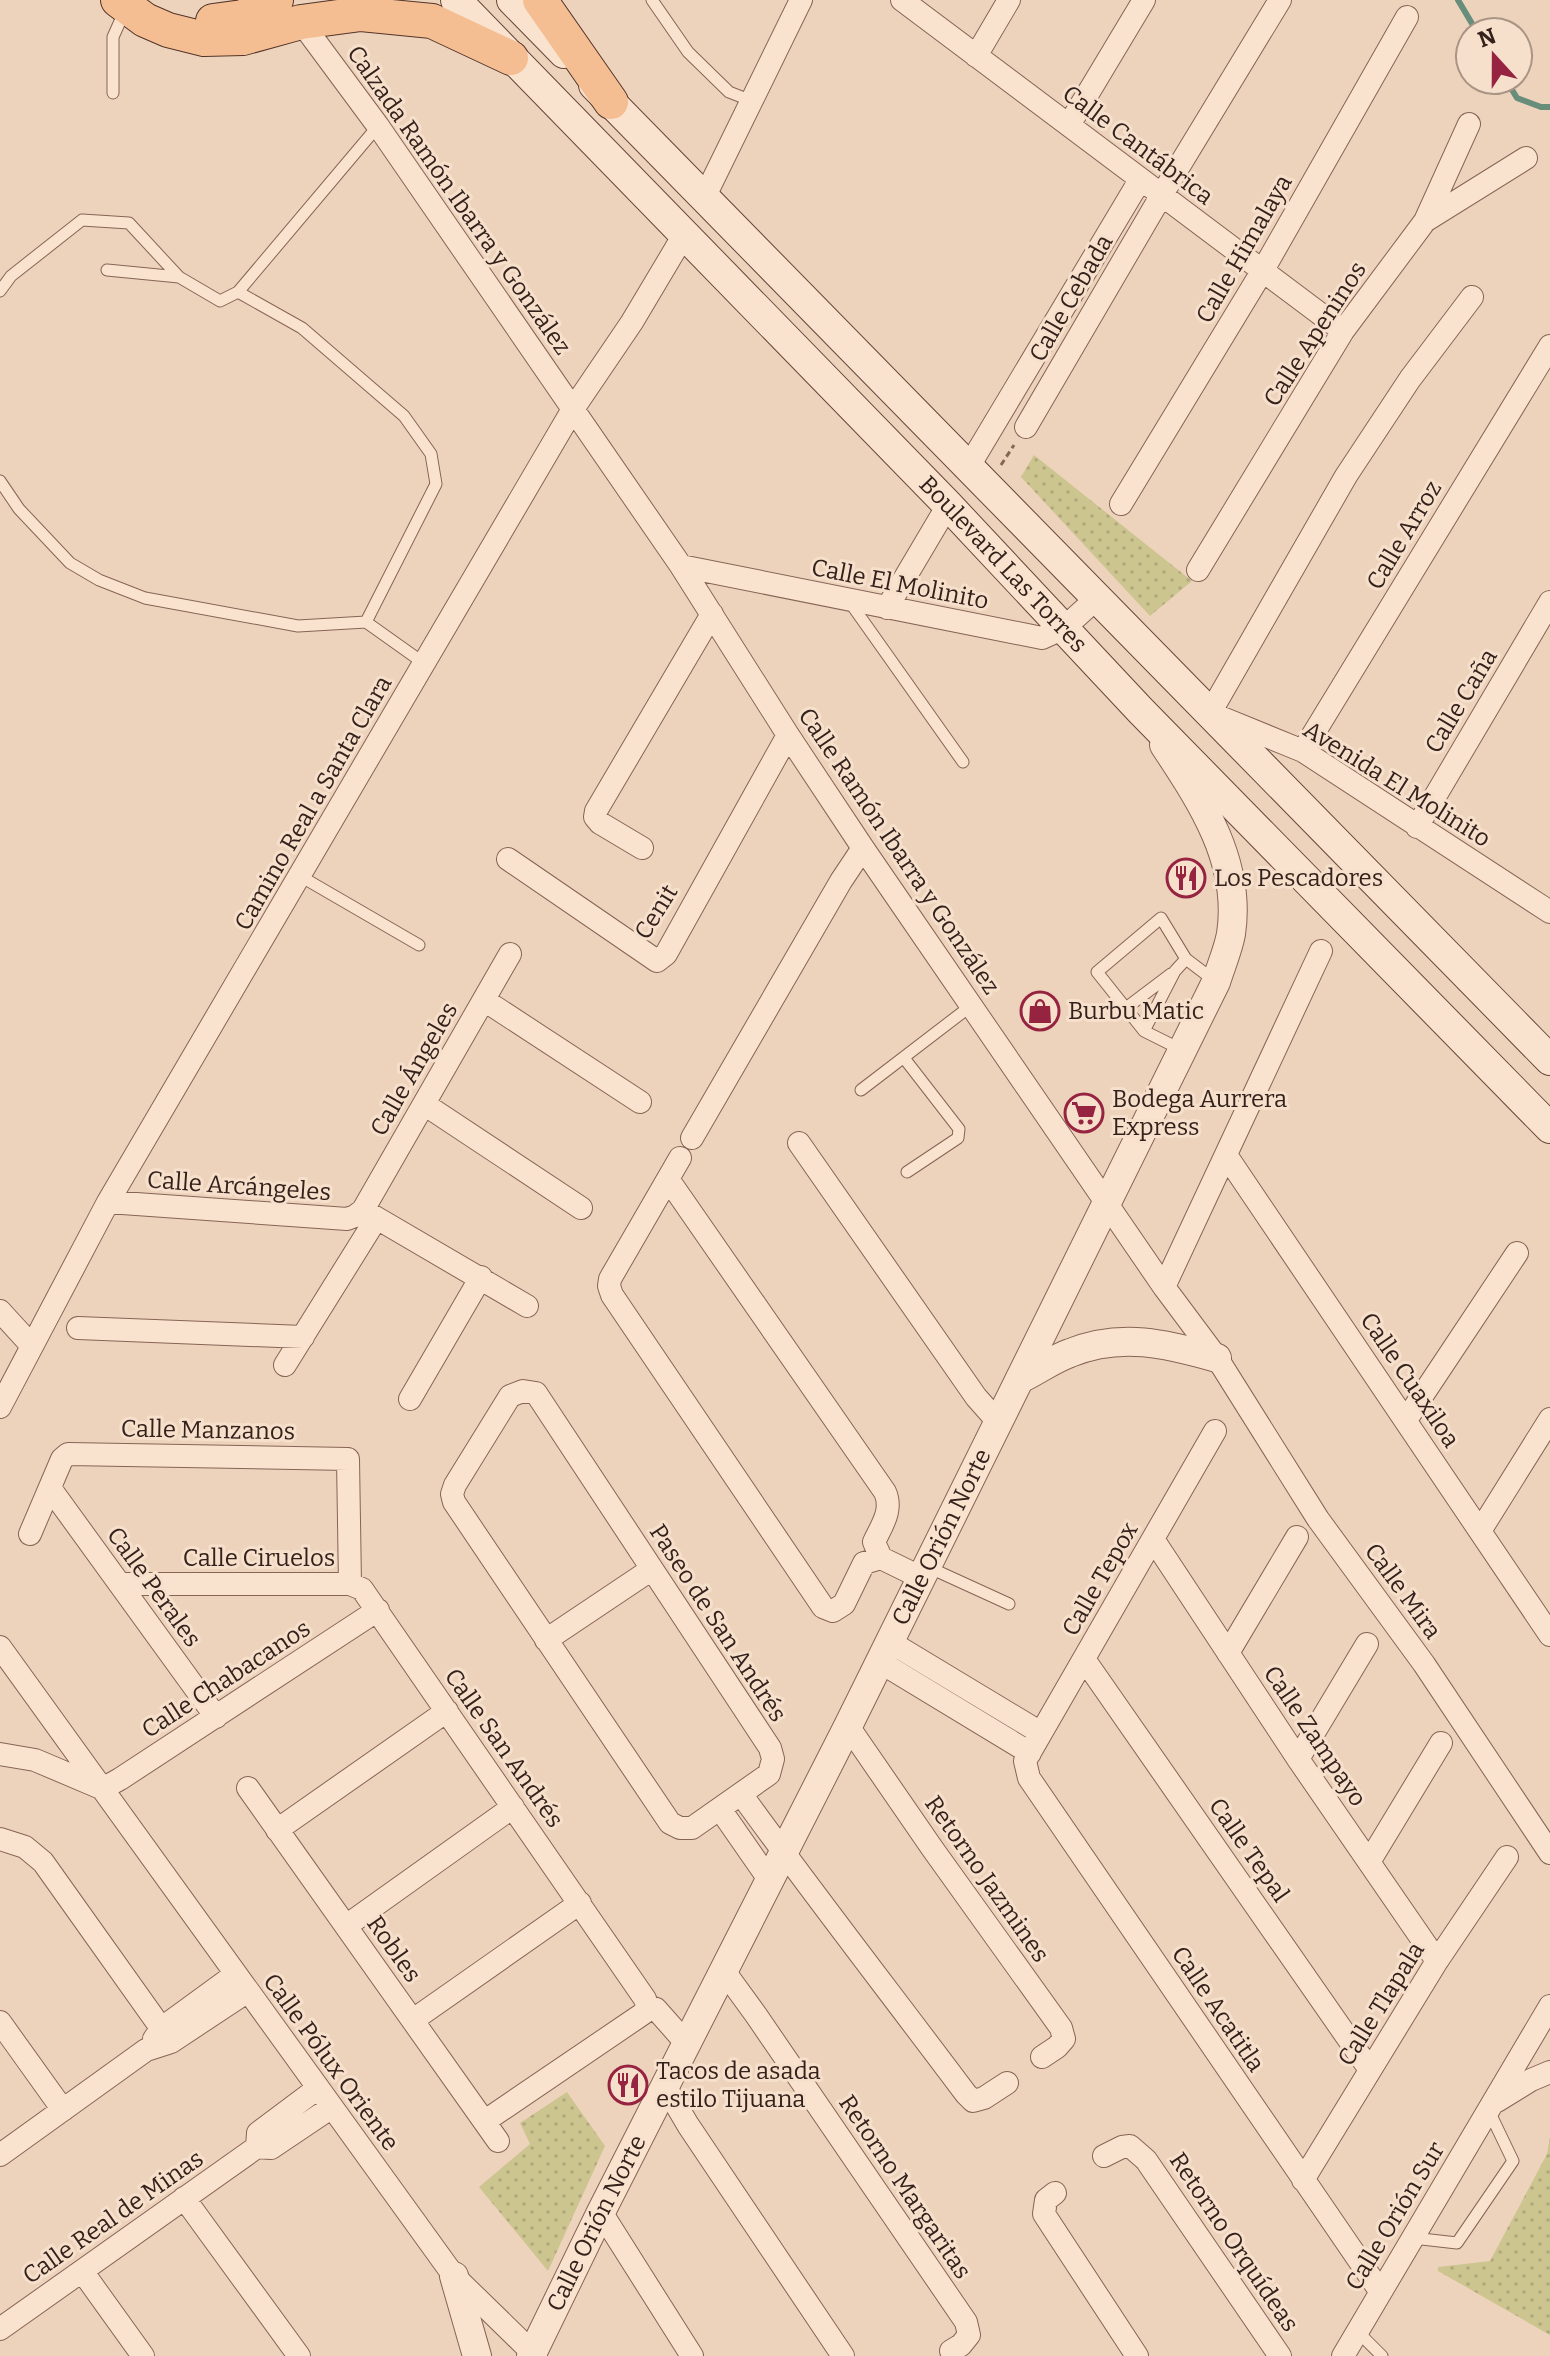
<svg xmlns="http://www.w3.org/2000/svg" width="1550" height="2356" font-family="Bitter,serif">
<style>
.park{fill:url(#park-dots)}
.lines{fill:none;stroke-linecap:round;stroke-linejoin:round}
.stream{stroke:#688d7b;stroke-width:6}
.service-casing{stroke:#866456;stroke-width:13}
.minor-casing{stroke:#866456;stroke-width:24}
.tertiary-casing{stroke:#866456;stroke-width:30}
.secondary-casing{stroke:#684539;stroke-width:32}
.primary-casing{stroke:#53342a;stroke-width:36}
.path{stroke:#866456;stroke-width:3;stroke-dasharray:6 4;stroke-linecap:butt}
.service{stroke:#f9e3cf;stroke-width:11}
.minor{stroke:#f9e3cf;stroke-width:22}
.tertiary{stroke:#f9e3cf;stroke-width:28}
.secondary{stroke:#f9e3cf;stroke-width:30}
.primary{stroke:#f4be92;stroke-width:34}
.labels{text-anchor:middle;stroke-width:6;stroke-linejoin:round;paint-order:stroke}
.street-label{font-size:24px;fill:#35211b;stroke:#f6e0cc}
.poi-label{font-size:24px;fill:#35211b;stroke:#f6e0cc;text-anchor:start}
</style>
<defs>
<pattern id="park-dots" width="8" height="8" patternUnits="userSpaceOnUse" patternTransform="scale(2)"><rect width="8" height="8" fill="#ccc590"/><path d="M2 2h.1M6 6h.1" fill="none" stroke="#b0a97c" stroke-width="1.8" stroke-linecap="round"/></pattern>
</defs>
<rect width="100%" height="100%" fill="#eed3bc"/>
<path class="park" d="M1034,455L1192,581L1150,616L1021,477Z
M567,2092L605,2146L548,2271L479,2187L530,2144L520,2123Z
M1550,2137V2335L1438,2271V2267L1490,2261L1547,2154Z"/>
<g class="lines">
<path class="stream" d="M1458,0L1477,32
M1506,80L1517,98L1541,107H1550"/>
<g class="service-casing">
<path id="service" d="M652,0L688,52L729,92L752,101
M113,93V37L126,8
M107,270L179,277
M0,291L11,276L82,220L129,223L179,277L220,301L238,292L378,126
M238,292L302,328L404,416L431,454L436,484L366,622L425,664
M0,481L19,509L70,563L99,580L145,598L298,626L366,622
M849,601L963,762
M300,876L419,945
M1126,1008L1171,974
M1144,1031L1175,971L1186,959
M1182,1050L1144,1031L1097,972L1161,918L1186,959L1215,981
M904,1058L959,1129L958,1138L907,1172
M861,1090L972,1005
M928,1567L1009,1604
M1413,2238L1457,2243L1513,2161L1489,2111
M1357,2331L1382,2356"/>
</g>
<g class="minor-casing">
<path id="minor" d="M902,0L1343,331
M301,22L378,126L681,566L788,735L863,848L1164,1287L1217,1358L1318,1519L1424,1664L1550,1853
M976,56L1009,0
M1069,125L1144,0
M705,196L801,0
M1425,221L1526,158
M1472,297L1410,379L1346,476L1210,713L1303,751L1550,912
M1026,427L1161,196L1280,0
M969,466L1140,180
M1121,504L1263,270L1407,17
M681,566L1042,638L1064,628L1097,598
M1198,570L1343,331L1425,221L1469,124
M887,608L948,505
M1303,751L1550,346
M1417,827L1550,602
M642,848L600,823L595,817L596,811L712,614
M508,859L657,961L666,954L788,735
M484,1000L640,1102
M424,1104L581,1208
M692,1138L841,881L863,848
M799,1143L976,1397L999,1423
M1226,1155L1550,1635
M680,1158L610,1279L609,1286L612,1295L823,1607L833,1611L844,1604L864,1563L881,1558
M668,1179L885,1492C893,1510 882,1525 874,1542L881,1558L922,1578
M108,1202L347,1219L355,1216L363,1210L510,954
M363,1210L527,1306
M1164,1287L1321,951
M0,1311L32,1346
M78,1328L303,1337
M285,1365L376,1219
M523,1391L536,1393L770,1748L773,1759L769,1774L692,1828H680L670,1823L454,1502L452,1494L455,1485L510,1396Z
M410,1399L481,1277
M0,1407L108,1202L573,409L632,322L685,233
M1406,1420L1517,1253
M1215,1431L1025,1761L1029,1778L1380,2291
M50,1488L216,1717
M1480,1531L1550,1419
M30,1534L62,1459L68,1454L348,1459L350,1584
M1153,1539L1298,1759L1437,1961
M120,1584H350L362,1589L645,1999L647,2006L656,2009L687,2044
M546,1640L652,1569
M890,1642L1041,1733
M0,1647L454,2276L536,2356
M1228,1653L1297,1537
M1084,1659L1370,2070
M880,1662L1030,1753
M848,1726L932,1848L1061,2028L1064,2039L1057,2047L1042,2057
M0,1754L35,1760L101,1788
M1298,1759L1367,1644
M248,1788L498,2141
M102,1789L120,1779L378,1610
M741,1794C814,1895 891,1994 966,2094L973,2101L984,2098L1007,2083
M720,1809L770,1881
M277,1830L447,1711
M0,1839L25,1847L43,1862L171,2042
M1369,1862L1441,1743
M346,1926L513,1807
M724,1971L756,2015L966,2322L969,2335L961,2345L951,2351
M413,2020L580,1903
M0,2022L63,2110
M154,2039L162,2028L236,1974
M665,2086L688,2125L843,2356
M1497,2101L1531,2080L1550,2072
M485,2121L644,2013L647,2006
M257,2147L258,2133L318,2088
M0,2155L146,2050L171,2042L248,1991
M1104,2156L1122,2147L1130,2146L1146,2160L1280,2356
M1303,2180L1437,1961L1507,1857
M1055,2193L1046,2200L1044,2214L1137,2356
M184,2198L299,2356
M601,2212L692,2356
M82,2271L143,2356
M0,2329L257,2147L271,2148L332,2107
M1343,2356L1550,2006"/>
</g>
<g class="tertiary-casing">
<g id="tertiary">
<path d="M1020,1379C1037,1371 1053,1359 1070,1353C1121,1332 1167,1344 1217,1358"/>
<path d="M454,2276L477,2356"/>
<path id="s1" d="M531,2356L601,2212L848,1726L1216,982C1221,966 1228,950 1231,934C1242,862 1201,801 1164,745"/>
</g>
</g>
<g class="secondary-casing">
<g id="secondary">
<path id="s2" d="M456,0L948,505L1141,711L1550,1128"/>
<path d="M512,0L564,53"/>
<path d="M594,85L1550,1060"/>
</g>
</g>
<g class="primary-casing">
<path id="primary" d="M118,0L145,20L168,30L204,39L243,38L301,22L361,14L432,21L511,58
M540,0L611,102
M213,21L243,17L276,0"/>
</g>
<path class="path" d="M1001,465L1014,445"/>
<use href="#service" class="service"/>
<use href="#minor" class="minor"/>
<use href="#tertiary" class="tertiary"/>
<use href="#secondary" class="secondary"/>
<use href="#primary" class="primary"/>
</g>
<defs>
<g id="restaurant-ring" transform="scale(2)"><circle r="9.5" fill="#f6e0cc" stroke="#962441" stroke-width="1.5"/><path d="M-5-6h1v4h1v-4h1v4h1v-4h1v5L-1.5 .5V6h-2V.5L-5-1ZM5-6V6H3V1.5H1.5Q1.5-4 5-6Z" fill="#962441"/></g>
<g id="shop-ring" transform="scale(2)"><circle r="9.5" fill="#f6e0cc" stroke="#962441" stroke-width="1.5"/><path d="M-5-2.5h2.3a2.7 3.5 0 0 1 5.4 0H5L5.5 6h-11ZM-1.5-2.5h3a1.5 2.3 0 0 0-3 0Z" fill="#962441"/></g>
<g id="supermarket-ring" transform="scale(2)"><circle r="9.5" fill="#f6e0cc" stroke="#962441" stroke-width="1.5"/><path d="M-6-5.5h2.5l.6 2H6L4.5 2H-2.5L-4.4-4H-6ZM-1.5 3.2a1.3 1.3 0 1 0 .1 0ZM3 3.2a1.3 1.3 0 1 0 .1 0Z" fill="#962441"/></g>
</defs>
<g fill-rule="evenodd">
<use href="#restaurant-ring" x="1186" y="878"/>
<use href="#shop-ring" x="1040" y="1011"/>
<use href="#supermarket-ring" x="1084" y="1113"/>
<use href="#restaurant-ring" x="628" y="2085"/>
</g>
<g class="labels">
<g class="street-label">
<text transform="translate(1138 145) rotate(37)" y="8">Calle Cantábrica</text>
<text transform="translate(459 200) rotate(55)" y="8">Calzada Ramón Ibarra y González</text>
<text transform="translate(1244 249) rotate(-60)" y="8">Calle Himalaya</text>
<text transform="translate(1071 298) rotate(-60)" y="8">Calle Cebada</text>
<text transform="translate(1315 334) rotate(-57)" y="8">Calle Apeninos</text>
<text transform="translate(1404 535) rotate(-59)" y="8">Calle Arroz</text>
<text dy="8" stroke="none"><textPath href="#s2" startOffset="786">Boulevard Las Torres</textPath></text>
<text transform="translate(900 584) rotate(11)" y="8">Calle El Molinito</text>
<text transform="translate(1461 701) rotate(-59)" y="8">Calle Caña</text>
<text transform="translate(1397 784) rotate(32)" y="8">Avenida El Molinito</text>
<text transform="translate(313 803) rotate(-60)" y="8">Camino Real a Santa Clara</text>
<text transform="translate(899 851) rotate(56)" y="8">Calle Ramón Ibarra y González</text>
<text transform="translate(656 912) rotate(-58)" y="8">Cenit</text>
<text transform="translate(414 1069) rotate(-60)" y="8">Calle Ángeles</text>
<text transform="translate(239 1186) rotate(4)" y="8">Calle Arcángeles</text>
<text transform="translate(1410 1380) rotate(56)" y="8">Calle Cuaxiloa</text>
<text transform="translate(208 1430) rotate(1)" y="8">Calle Manzanos</text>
<text dy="8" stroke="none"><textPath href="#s1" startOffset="916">Calle Orión Norte</textPath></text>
<text x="259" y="1566">Calle Ciruelos</text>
<text transform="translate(1100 1579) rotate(-60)" y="8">Calle Tepox</text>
<text transform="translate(154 1587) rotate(54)" y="8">Calle Perales</text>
<text transform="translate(1403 1591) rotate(54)" y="8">Calle Mira</text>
<text transform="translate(718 1623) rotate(57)" y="8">Paseo de San Andrés</text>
<text transform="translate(226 1679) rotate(-33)" y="8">Calle Chabacanos</text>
<text transform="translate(1315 1736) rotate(56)" y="8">Calle Zampayo</text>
<text transform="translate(504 1748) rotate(55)" y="8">Calle San Andrés</text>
<text transform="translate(1249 1850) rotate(55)" y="8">Calle Tepal</text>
<text transform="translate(987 1879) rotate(55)" y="8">Retorno Jazmines</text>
<text transform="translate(394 1949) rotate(55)" y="8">Robles</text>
<text transform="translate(1381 2004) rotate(-58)" y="8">Calle Tlapala</text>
<text transform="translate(1218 2009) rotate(56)" y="8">Calle Acatitla</text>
<text transform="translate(331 2062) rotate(54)" y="8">Calle Pólux Oriente</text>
<text transform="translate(905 2187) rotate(56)" y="8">Retorno Margaritas</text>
<text transform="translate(1395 2216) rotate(-59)" y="8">Calle Orión Sur</text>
<text transform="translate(113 2217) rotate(-35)" y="8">Calle Real de Minas</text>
<text dy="8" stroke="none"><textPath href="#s1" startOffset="148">Calle Orión Norte</textPath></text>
<text transform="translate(1234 2242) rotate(56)" y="8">Retorno Orquídeas</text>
</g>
<g class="poi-label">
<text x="1214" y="886">Los Pescadores</text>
<text x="1068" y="1019">Burbu Matic</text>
<text x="1112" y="1107">Bodega Aurrera<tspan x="1112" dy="28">Express</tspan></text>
<text x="656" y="2079">Tacos de asada<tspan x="656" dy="28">estilo Tijuana</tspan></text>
</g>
</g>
<g transform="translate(1494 56) rotate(339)"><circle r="38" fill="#f6e0cc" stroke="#a99485" stroke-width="2"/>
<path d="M0-6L14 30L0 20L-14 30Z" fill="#962441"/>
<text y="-12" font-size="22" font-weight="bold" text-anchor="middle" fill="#35211b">N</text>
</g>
</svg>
